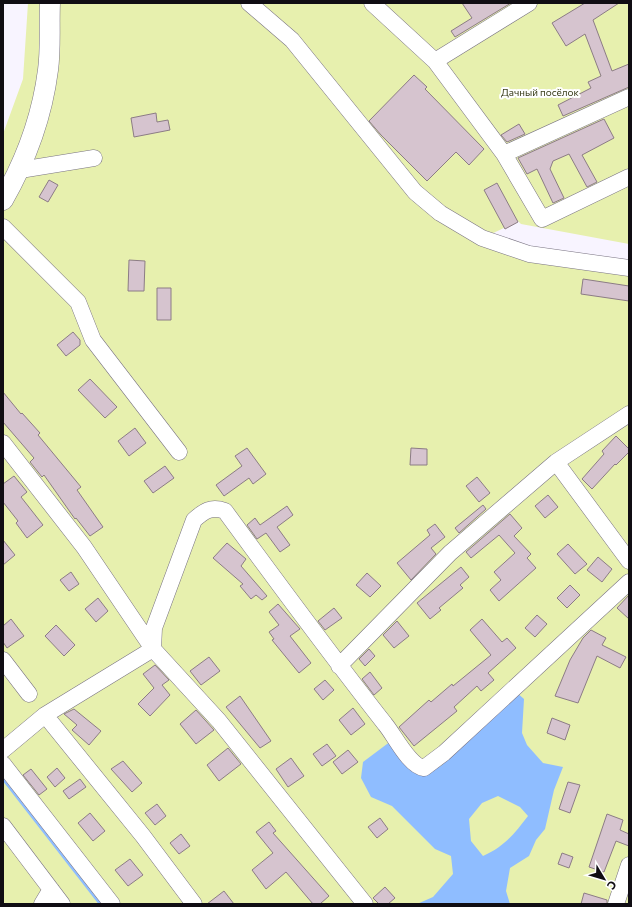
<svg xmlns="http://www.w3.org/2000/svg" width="632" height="907" font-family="Commissioner,sans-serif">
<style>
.green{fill:#e7f0ae}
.water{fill:#8fbdff;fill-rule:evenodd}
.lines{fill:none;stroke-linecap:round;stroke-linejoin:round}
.stream{stroke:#8fbdff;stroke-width:4}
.building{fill:#d6c4cf;stroke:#8c7c85}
.minor-casing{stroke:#797382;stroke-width:17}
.major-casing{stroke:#797382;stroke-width:21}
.minor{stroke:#fff;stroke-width:16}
.major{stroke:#fff;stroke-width:20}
.labels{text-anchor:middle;stroke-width:4;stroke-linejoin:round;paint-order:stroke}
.park-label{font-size:10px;fill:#383b18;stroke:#fff}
</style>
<rect width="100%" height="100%" fill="#f8f4ff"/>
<path class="green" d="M28,3H629V244L521,224L518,221L483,238L629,268V904H3V134L23,79Z"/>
<path class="water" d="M516,692L524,699L522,733L527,745L543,763L563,767L554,790L545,829L536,840L529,856L510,868L506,891L510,904H417L433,897L453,874L451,856L435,849L392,806L371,797L361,778L363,762L391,741L428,768L441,766L453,751ZM498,796L520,807L528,816C515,833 504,847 483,856L471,841L469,819L482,803Z"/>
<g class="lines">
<path class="stream" d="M3,778L101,904"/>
</g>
<path class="building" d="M462,3H511L455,37L451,31L472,18Z
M585,3H619L593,20L612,71L629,64V87L563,116L558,105L591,88L588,82L601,76L585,34L566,46L552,23Z
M414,75L427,87L425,89L484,149L469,165L456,152L427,181L381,135L369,121Z
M156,113L157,122L168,120L170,130L134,137L131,118Z
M604,119L614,138L582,155L597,182L587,187L569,154L553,161L550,169L564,198L553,203L537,169L527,174L518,158Z
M519,124L525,134L507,142L501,135Z
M49,180L58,185L48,202L39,197Z
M497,183L518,222L505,229L484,190Z
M129,260L145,261L144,291H128Z
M583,279L629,286V301L581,294Z
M157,288H171V320H157Z
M73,332L80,340V345L66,356L57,345Z
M90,379L117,407L105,418L78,390Z
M3,392L21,414L22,413L40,433L38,435L81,487L77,490L103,527L90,536L76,518L75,519L44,475L42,477L30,462L34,458L3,422Z
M135,428L146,443L129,456L118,441Z
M616,436L629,449V452L616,465L615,464L592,489L582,479L604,454L602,451Z
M247,448L266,474L253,484L249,478L224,496L216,485L242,466L235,456Z
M411,448L427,449V465H410Z
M165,466L174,478L153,493L144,481Z
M14,476L27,492L21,497L43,525L27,538L16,523L18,521L3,502V484Z
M477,477L490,493L479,502L466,486Z
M548,495L558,507L545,518L535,506Z
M483,505L486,509L459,533L455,528Z
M287,506L293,515L277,527L290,545L280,552L266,533L257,539L247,525L255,518L260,525Z
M510,514L522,528L514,536L531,554L527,558L536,568L499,601L490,590L501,580L494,572L515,553L499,535L471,558L466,552Z
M435,524L445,537L431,548L436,554L411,580L397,563L430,535L427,530Z
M3,540L15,555L3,565Z
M227,543L246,559L241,566L267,596L262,600L256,595L251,599L240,586L243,584L213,558Z
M568,544L587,564L575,574L557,554Z
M598,557L612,569L602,582L587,570Z
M461,567L469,577L460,585L463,588L439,608L441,610L430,619L417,603Z
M71,572L79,584L69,591L60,580Z
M367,573L381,586L370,597L356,585Z
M570,585L580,595L567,608L557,598Z
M629,595V619L617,608Z
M98,598L108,611L96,622L85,609Z
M278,604L300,629L290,636L311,663L299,673L272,640L274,639L269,632L279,625L269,612Z
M334,608L342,618L325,630L318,621Z
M537,615L547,624L535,637L525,628Z
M11,619L24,636L7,648L3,642V626Z
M482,619L502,642L507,638L516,648L488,673L494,680L481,691L477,686L454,707L457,711L414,746L399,727L429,700L431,702L452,684L453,686L491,655L470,630Z
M397,621L409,636L394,648L383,635Z
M56,625L75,645L64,656L45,636Z
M591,630L606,638L602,645L626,657L620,668L597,656L578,703L555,696L570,660L583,638Z
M369,649L375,656L365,666L359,659Z
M209,657L220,671L201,685L190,671Z
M155,665L169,680L162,685L170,695L150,716L138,704L154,688L143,674Z
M370,672L382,688L374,695L362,679Z
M325,680L334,690L323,700L314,689Z
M240,696L271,741L260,748L226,707Z
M353,708L365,724L351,735L339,720Z
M74,709L101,731L89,745L72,730L77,725L64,714Z
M196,710L214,730L196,744L180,724Z
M552,718L570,725L565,740L547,733Z
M327,744L336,756L322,766L313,754Z
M228,748L241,764L219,781L207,765Z
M348,750L358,762L342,774L333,762Z
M291,758L304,776L288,787L276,769Z
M123,761L142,783L132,792L111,769Z
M57,768L65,778L55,787L47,777Z
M31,769L47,789L39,795L23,775Z
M80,779L86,787L69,799L63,791Z
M568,782L580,785L570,813L559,809Z
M157,804L166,816L155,825L145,813Z
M90,813L105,831L93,841L78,823Z
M607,814L623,820L620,830L629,834V846L616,841L604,872L589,867Z
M380,818L388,829L377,838L368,827Z
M269,822L276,831L273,833L329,896L320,904H313L286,872L266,889L252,870L273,853L256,832Z
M181,834L190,846L179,854L170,843Z
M562,853L573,857L569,868L558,864Z
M130,859L143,875L128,886L115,870Z
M385,887L395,898L388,904H379L373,898Z
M224,891L234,904H207Z
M584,893L607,900V904H581Z"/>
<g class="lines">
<g class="minor-casing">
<path id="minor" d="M249,3L292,40L415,192L440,213L482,238L529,254L629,268
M372,3L435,61L504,154L542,219L629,177
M435,61L529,3
M504,154L629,97
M20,170L94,158
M3,227L78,302L93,340L179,452
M3,443L84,547L153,649L219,721L365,904
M556,462L629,561
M153,649L154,628L194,520C204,511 211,506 225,511C277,582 330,654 385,724C395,736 409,766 424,768L444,753L629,582
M3,660L29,694
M339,666L450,553L556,462L629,414
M45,715L143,836L194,904
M3,750L45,715L153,649
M3,764L112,904
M3,826L62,904
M42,904L51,889
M616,904L629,865"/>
</g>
<g class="major-casing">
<path id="major" d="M3,200C26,160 42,117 48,70C51,49 49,25 50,3"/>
</g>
<use href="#minor" class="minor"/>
<use href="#major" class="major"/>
</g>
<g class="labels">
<g class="park-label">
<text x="540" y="96">Дачный посёлок</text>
</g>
</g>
<rect width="632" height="907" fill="none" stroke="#100d13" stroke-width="8"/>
<g transform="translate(604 879) rotate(128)" stroke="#ffffff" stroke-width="3" paint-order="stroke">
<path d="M0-3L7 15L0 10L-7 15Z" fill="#100d13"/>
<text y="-6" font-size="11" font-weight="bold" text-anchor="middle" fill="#100d13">С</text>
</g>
</svg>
